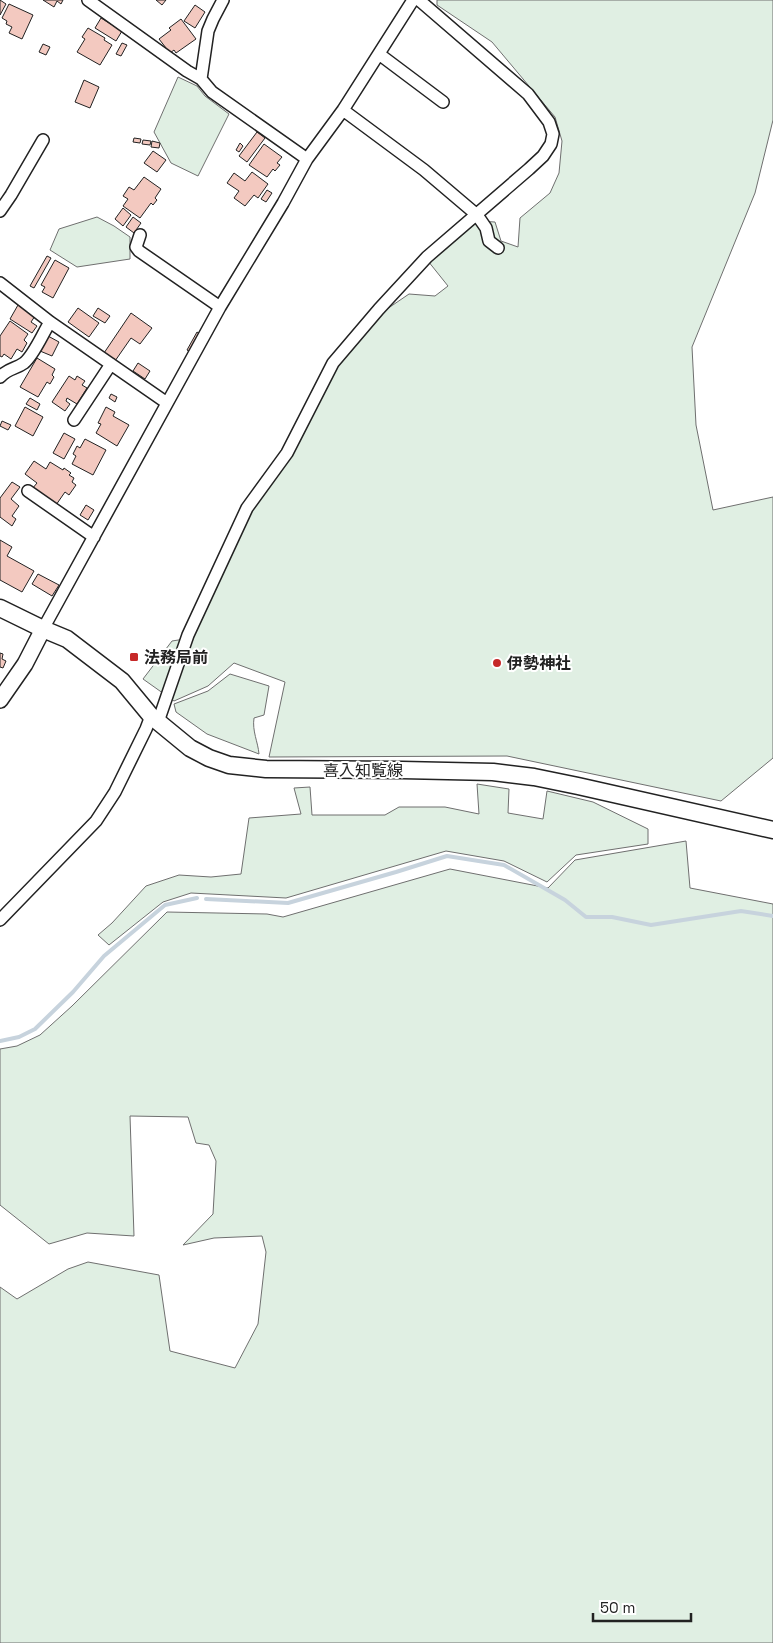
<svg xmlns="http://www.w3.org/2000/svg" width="773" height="1643" font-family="'Space Grotesk','Noto Sans JP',sans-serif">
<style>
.green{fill:#e0efe3;stroke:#6f6f6f}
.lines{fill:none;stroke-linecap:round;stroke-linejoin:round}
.stream{stroke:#c7d3dd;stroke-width:4}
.building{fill:#f3c9c0;stroke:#222}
.minor-casing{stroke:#222;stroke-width:14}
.tertiary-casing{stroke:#222;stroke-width:18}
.secondary-casing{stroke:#222;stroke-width:19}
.minor{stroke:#fff;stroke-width:11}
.tertiary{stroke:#fff;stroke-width:15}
.secondary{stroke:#fff;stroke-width:16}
.poi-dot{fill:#c62828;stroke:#fff;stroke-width:2}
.labels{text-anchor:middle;stroke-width:4;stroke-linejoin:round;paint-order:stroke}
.poi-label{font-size:16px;font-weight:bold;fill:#222;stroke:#fff;text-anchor:start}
.street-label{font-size:16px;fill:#222;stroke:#fff}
</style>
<rect width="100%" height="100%" fill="#fff"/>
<path class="green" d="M437,0H773V120L755,193L692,347L696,425L713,510L773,497V758L721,801L507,756L269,757L285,682L234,663L208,686L174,701L143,679L172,641L191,638L251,512L292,453L340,361L387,309L409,294L435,296L448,286L428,261L476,221L495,222L501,241L518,247L520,218L550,193L559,173L562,141L555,117L492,42L437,5Z
M178,77L197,86L205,96L229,114L198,176L171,163L154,132Z
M97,217L114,226L130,237V259L77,267L50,250L59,229Z
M230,674L269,686L264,715L254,718C252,731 258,742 259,754L207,734L176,712L174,704L208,691Z
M477,784L509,789L508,813L543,819L547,791L593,802L648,829V844L576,855L547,882L504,861L446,851L286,898L191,893L163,902L109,945L98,935L112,923L146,886L179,875L211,877L241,874L249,818L301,814L294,788L310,787L312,815H385L399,807H445L479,814Z
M686,841L690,888L773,904V1643H0V1287L17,1299L68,1269L88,1262L159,1275L170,1351L235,1368L258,1324L266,1252L262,1236L214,1238L183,1245L213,1214L216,1161L209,1145L196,1143L188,1117L130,1116L134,1236L87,1233L49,1244L0,1205V1049L17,1046L40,1035L72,1006L167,912L267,914L283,917L450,869L548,888L575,860Z"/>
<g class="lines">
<path class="stream" d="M206,899L288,903L396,872L447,856L504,865L565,900L586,917H612L651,925L741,911L773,916
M0,1041L19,1037L35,1029L73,992L104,956L165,905L197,898"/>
</g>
<path class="building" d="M0,0L6,4L0,15Z
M43,0H63L61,4L57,1L54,7Z
M156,0H166L162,5Z
M9,4L33,15L22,39L9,33L12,27L6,24L7,21L2,18Z
M195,5L205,12L195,28L184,21Z
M101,18L122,31L116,41L95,28Z
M181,19L196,39L176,53L174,50L170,53L159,39L171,30L169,28Z
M88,28L105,38L104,40L112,45L100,65L77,52L85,39L82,37Z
M122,43L127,45L121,56L116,54Z
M43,44L50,47L46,55L39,52Z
M84,80L99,87L90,108L75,102Z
M257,132L265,138L247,162L239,156Z
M134,138L141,139L140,143L133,142Z
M143,140L151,141L150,145L142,144Z
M152,141L160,143L159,148L151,147Z
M240,143L243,146L239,152L236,150Z
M264,144L282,157L277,163L280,165L275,171L273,169L267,177L249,165Z
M153,151L166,160L157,172L144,163Z
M252,172L268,184L258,198L254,195L245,206L234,198L239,191L227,183L234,173L245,181Z
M144,177L161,189L155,198L157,200L153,205L151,203L140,218L123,206L128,199L123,196L129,187L134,190Z
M267,190L272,193L266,202L261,199Z
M123,208L131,215L123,226L115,219Z
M133,217L141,223L134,233L126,227Z
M47,256L51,258L34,288L30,286Z
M55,260L69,268L53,298L42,292L45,287L41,285Z
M18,305L35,316L31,322L37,326L32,333L10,319Z
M78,308L99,323L89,337L68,322Z
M98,308L110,316L105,323L93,316Z
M131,313L152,328L140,344L131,338L115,361L104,353Z
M10,321L28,334L24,340L27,343L22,352L17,349L11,359L4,354L2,357L0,356V336Z
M197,332L200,334L190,352L187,350Z
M48,336L59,342L52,356L40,351Z
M37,358L55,369L52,375L54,377L50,384L47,382L38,397L20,387Z
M138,363L150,371L145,379L133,371Z
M69,376L75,380L77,376L85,381L82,385L87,388L77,404L67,398L66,401L70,404L65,411L52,402Z
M111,394L117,397L115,402L109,398Z
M30,398L40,404L37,410L26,404Z
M25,407L43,417L33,436L15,426Z
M106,407L115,412L113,416L129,425L117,446L96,433L101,424L98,423Z
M2,421L11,425L8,430L0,426Z
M64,433L75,439L64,459L53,453Z
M85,439L106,450L93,475L72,464L76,456L73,454L77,446L80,448Z
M34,461L46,469L50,462L63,470L64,468L71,473L69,475L74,478L72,482L76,485L69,495L65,492L56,505L32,489L37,483L25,474Z
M12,482L20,487L11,499L19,506L12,516L16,519L12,526L0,517V498Z
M86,505L94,510L88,520L80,515Z
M0,540L12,547L7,556L34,571L22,592L0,580Z
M38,574L59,585L52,596L32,584Z
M0,653L3,654L2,659L6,661L3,668L0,667Z"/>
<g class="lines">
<g class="minor-casing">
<path id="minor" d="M88,0L187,71L201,79L212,92L307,159
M379,54L443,102
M201,79L208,31L213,19L223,0
M343,110L424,170L477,215L486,228L489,241L498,248
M0,211L11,195L43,140
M140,235L136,247L139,251L220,307
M0,283L50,322L167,403
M0,377C8,368 16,369 24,363C34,355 43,333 50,322
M74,420L111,364
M28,491L94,537
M43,629L220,307L283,203L307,159L343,110L413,0
M158,722L188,635L247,508L287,453L333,363L379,309L427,257L529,169L543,156L551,144L553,134L549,122L528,94L419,0
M0,920L96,821L115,792L146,729L151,716"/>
</g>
<g class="tertiary-casing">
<path id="tertiary" d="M0,700L25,664L43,629"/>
</g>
<g class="secondary-casing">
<path id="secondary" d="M0,608L43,629L67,639L122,681L151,716L190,748L209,758L229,765L266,769L402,770L493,772L534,777L578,786L773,830"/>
</g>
<use href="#minor" class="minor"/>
<use href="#tertiary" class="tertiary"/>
<use href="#secondary" class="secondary"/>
</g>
<g class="poi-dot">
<rect x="129" y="652" width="10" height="10" rx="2.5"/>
<circle cx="497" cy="663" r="5"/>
</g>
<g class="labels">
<g class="poi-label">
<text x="144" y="663">法務局前</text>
<text x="507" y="669">伊勢神社</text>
</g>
<g class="street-label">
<text x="363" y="776">喜入知覧線</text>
</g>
</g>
<path d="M593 1613v8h98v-8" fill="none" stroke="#222222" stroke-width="2.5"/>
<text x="600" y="1613" font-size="15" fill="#222222" stroke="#ffffff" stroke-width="4" paint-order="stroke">50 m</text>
</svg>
